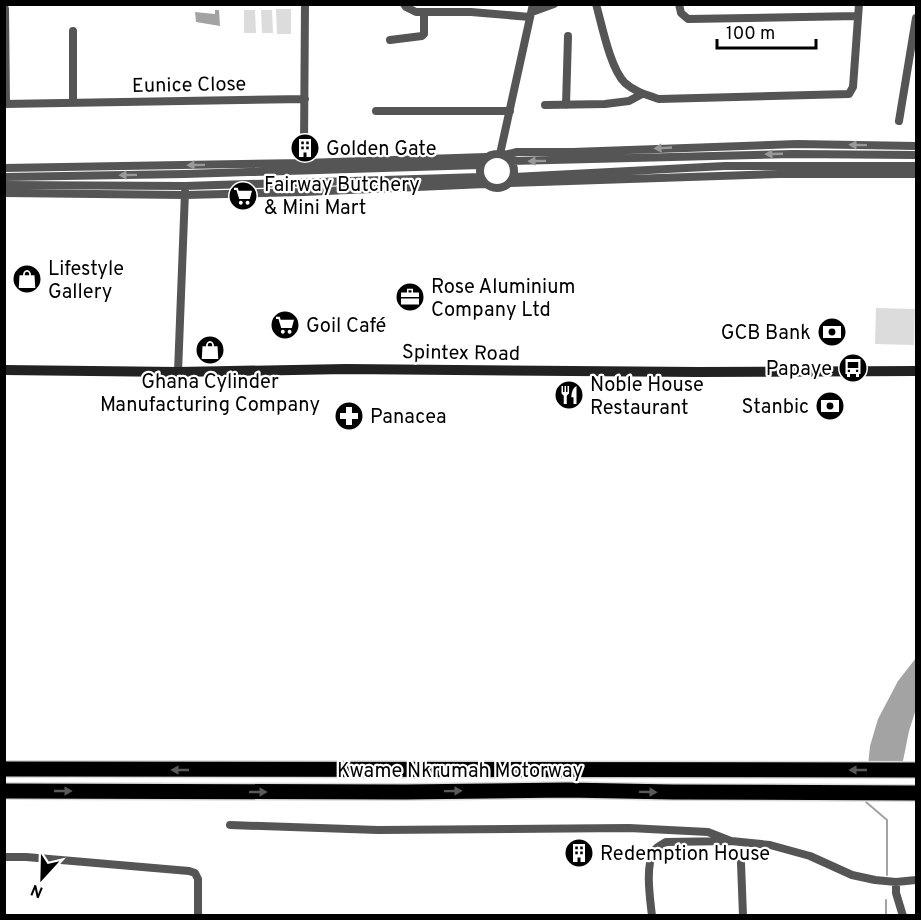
<svg xmlns="http://www.w3.org/2000/svg" width="921" height="920" font-family="Overpass,sans-serif">
<style>
.green{fill:#dcdcdc}
.water{fill:#a3a3a3}
.lines{fill:none;stroke-linecap:round;stroke-linejoin:round}
.stream{stroke:#a3a3a3;stroke-width:2}
.highway-casing{stroke:#dbdbdb;stroke-width:18}
.street{stroke:#555;stroke-width:8}
.secondary{stroke:#222;stroke-width:10}
.highway{stroke:#000;stroke-width:15}
.oneway{fill:#999}
.oneway2{fill:#595959}
.labels{text-anchor:middle;stroke-width:4.5;stroke-linejoin:round;paint-order:stroke}
.street-label{font-size:20px;fill:#000;stroke:#fff}
.poi-label{font-size:20px;fill:#000;stroke:#fff;text-anchor:start}
</style>
<rect width="100%" height="100%" fill="#fff"/>
<path class="green" d="M276,9H291V34H277Z
M244,10H255L256,33H244Z
M261,10H272L273,33H262Z
M876,308L915,309L914,345L875,344Z"/>
<path class="water" d="M215,10H219L220,26L196,22L195,12L215,14Z
M916,658V709L909,731L902,766H868L870,746L878,719L898,681Z"/>
<g class="lines">
<path class="stream" d="M866,802L887,820V875
M886,916V900"/>
<g class="highway-casing">
<path id="highway" d="M4,769L916,770
M4,791L405,792L567,790L673,792L916,793"/>
</g>
<path class="street" d="M404,4L406,7L416,12H471L530,17
M596,4C602,25 610,68 625,83C635,92 647,95 659,99L849,94L853,87L859,4
M679,4L681,13L688,19L858,16
M5,9L6,104
M532,12L554,4
M73,31V102
M390,40L422,36L424,34V12
M4,104L305,99
M545,105L605,104L629,101L642,94
M566,105L568,36
M376,111H510
M899,121L916,18
M304,145L305,4
M480 171a17 17 0 1 1 34 0a17 17 0 1 1-34 0Z
M500,154L533,4
M504,155L517,152H572L797,144L916,146
M511,161L793,154L916,155
M304,163V152
M4,168L304,163L486,157
M4,177L185,174L480,165
M514,177L725,166H916
M510,183L779,174H916
M4,185L185,186L481,177
M4,193L185,195L304,192L485,184
M178,372L185,192
M230,825L378,830L629,828L708,832L731,841
M4,857H26L189,871L195,873L198,879V916
M741,863L743,916
M896,882V893L903,916
M652,916C650,898 645,866 654,851C657,846 661,845 666,842L731,841L770,845L810,856L852,875L875,880L896,882L916,880"/>
<path class="secondary" d="M4,370L178,372L346,369L698,372L916,371"/>
<use href="#highway" class="highway"/>
</g>
<defs><path id="oneway-solid" d="M-6-.8H1V-3.2L6.5 0L1 3.2V.8H-6Z" transform="scale(1.5)"/></defs>
<g class="oneway">
<use href="#oneway-solid" transform="translate(858 145) rotate(-179)"/>
<use href="#oneway-solid" transform="translate(663 148) rotate(177)"/>
<use href="#oneway-solid" transform="translate(774 154) rotate(178)"/>
<use href="#oneway-solid" transform="translate(537 161) rotate(179)"/>
<use href="#oneway-solid" transform="translate(196 165) rotate(179)"/>
<use href="#oneway-solid" transform="translate(128 175) rotate(179)"/>
</g>
<g class="oneway2">
<use href="#oneway-solid" transform="translate(180 770) rotate(-180)"/>
<use href="#oneway-solid" transform="translate(858 770) rotate(-180)"/>
<use href="#oneway-solid" transform="translate(63 791)"/>
<use href="#oneway-solid" transform="translate(453 791) rotate(-1)"/>
<use href="#oneway-solid" transform="translate(258 792)"/>
<use href="#oneway-solid" transform="translate(648 792) rotate(1)"/>
</g>
<defs>
<g id="building-disc" transform="scale(1.5)"><circle r="9.5" fill="#000" stroke="#fff"/><path d="M-4-6H4V6H1V3H-1V6H-4ZM-2.5-4.3h1.7v1.8h-1.7ZM.8-4.3h1.7v1.8H.8ZM-2.5-1h1.7V.8h-1.7ZM.8-1h1.7V.8H.8Z" fill="#fff"/></g>
<g id="supermarket-disc" transform="scale(1.5)"><circle r="9.5" fill="#000" stroke="#fff"/><path d="M-6-5.5h2.5l.6 2H6L4.5 2H-2.5L-4.4-4H-6ZM-1.5 3.2a1.3 1.3 0 1 0 .1 0ZM3 3.2a1.3 1.3 0 1 0 .1 0Z" fill="#fff"/></g>
<g id="shop-disc" transform="scale(1.5)"><circle r="9.5" fill="#000" stroke="#fff"/><path d="M-5-2.5h2.3a2.7 3.5 0 0 1 5.4 0H5L5.5 6h-11ZM-1.5-2.5h3a1.5 2.3 0 0 0-3 0Z" fill="#fff"/></g>
<g id="office-disc" transform="scale(1.5)"><circle r="9.5" fill="#000" stroke="#fff"/><path d="M-6-3h4V-5.5h4V-3h4V5H-6ZM-1-4.5V-3h2v-1.5ZM-6 0V1H6V0Z" fill="#fff"/></g>
<g id="bank-disc" transform="scale(1.5)"><circle r="9.5" fill="#000" stroke="#fff"/><path d="M-6-4H6V4H-6ZM0-2.3a2.3 2.3 0 1 0 0 4.6a2.3 2.3 0 1 0 0-4.6Z" fill="#fff"/></g>
<g id="bus-disc" transform="scale(1.5)"><circle r="9.5" fill="#000" stroke="#fff"/><path d="M-5-6H5V4H4V6H2V4H-2V6H-4V4H-5ZM-3.5-4V0h7V-4ZM-3.5 1.2v1.5H-2V1.2ZM2 1.2v1.5H3.5V1.2Z" fill="#fff"/></g>
<g id="restaurant-disc" transform="scale(1.5)"><circle r="9.5" fill="#000" stroke="#fff"/><path d="M-5-6h1v4h1v-4h1v4h1v-4h1v5L-1.5 .5V6h-2V.5L-5-1ZM5-6V6H3V1.5H1.5Q1.5-4 5-6Z" fill="#fff"/></g>
<g id="pharmacy-disc" transform="scale(1.5)"><circle r="9.5" fill="#000" stroke="#fff"/><path d="M-2-6h4v4h4v4h-4v4h-4v-4h-4v-4h4Z" fill="#fff"/></g>
</defs>
<g fill-rule="evenodd">
<use href="#building-disc" x="305" y="148"/>
<use href="#supermarket-disc" x="243" y="196"/>
<use href="#shop-disc" x="27" y="279"/>
<use href="#office-disc" x="410" y="297"/>
<use href="#supermarket-disc" x="285" y="325"/>
<use href="#bank-disc" x="832" y="332"/>
<use href="#shop-disc" x="210" y="350"/>
<use href="#bus-disc" x="853" y="368"/>
<use href="#restaurant-disc" x="569" y="395"/>
<use href="#bank-disc" x="830" y="406"/>
<use href="#pharmacy-disc" x="349" y="416"/>
<use href="#building-disc" x="579" y="853"/>
</g>
<g class="labels">
<g class="street-label">
<text transform="translate(189 84) rotate(-1)" y="7">Eunice Close</text>
<text transform="translate(461 352) rotate(1)" y="7">Spintex Road</text>
<text x="460" y="777">Kwame Nkrumah Motorway</text>
</g>
<g class="poi-label">
<text x="326" y="155">Golden Gate</text>
<text x="264" y="191">Fairway Butchery<tspan x="264" dy="23">&amp; Mini Mart</tspan></text>
<text x="48" y="275">Lifestyle<tspan x="48" dy="23">Gallery</tspan></text>
<text x="431" y="293">Rose Aluminium<tspan x="431" dy="23">Company Ltd</tspan></text>
<text x="306" y="332">Goil Café</text>
<text x="811" y="339" text-anchor="end">GCB Bank</text>
<text x="832" y="375" text-anchor="end">Papaye</text>
<text x="210" y="388" text-anchor="middle">Ghana Cylinder<tspan x="210" dy="23">Manufacturing Company</tspan></text>
<text x="590" y="391">Noble House<tspan x="590" dy="23">Restaurant</tspan></text>
<text x="809" y="413" text-anchor="end">Stanbic</text>
<text x="370" y="423">Panacea</text>
<text x="600" y="860">Redemption House</text>
</g>
</g>
<rect width="921" height="920" fill="none" stroke="#000000" stroke-width="12"/>
<g transform="translate(42 878) rotate(202)" stroke="#ffffff" stroke-width="4.5" paint-order="stroke">
<path d="M0-4.5L10 22L0 15L-10 22Z" fill="#000000"/>
<text y="-9" font-size="16" font-weight="bold" text-anchor="middle" fill="#000000">N</text>
</g>
<path d="M717 39v9h99v-9" fill="none" stroke="#000000" stroke-width="3"/>
<text x="726" y="39" font-size="18" fill="#000000" stroke="#ffffff" stroke-width="4.5" paint-order="stroke">100 m</text>
</svg>
